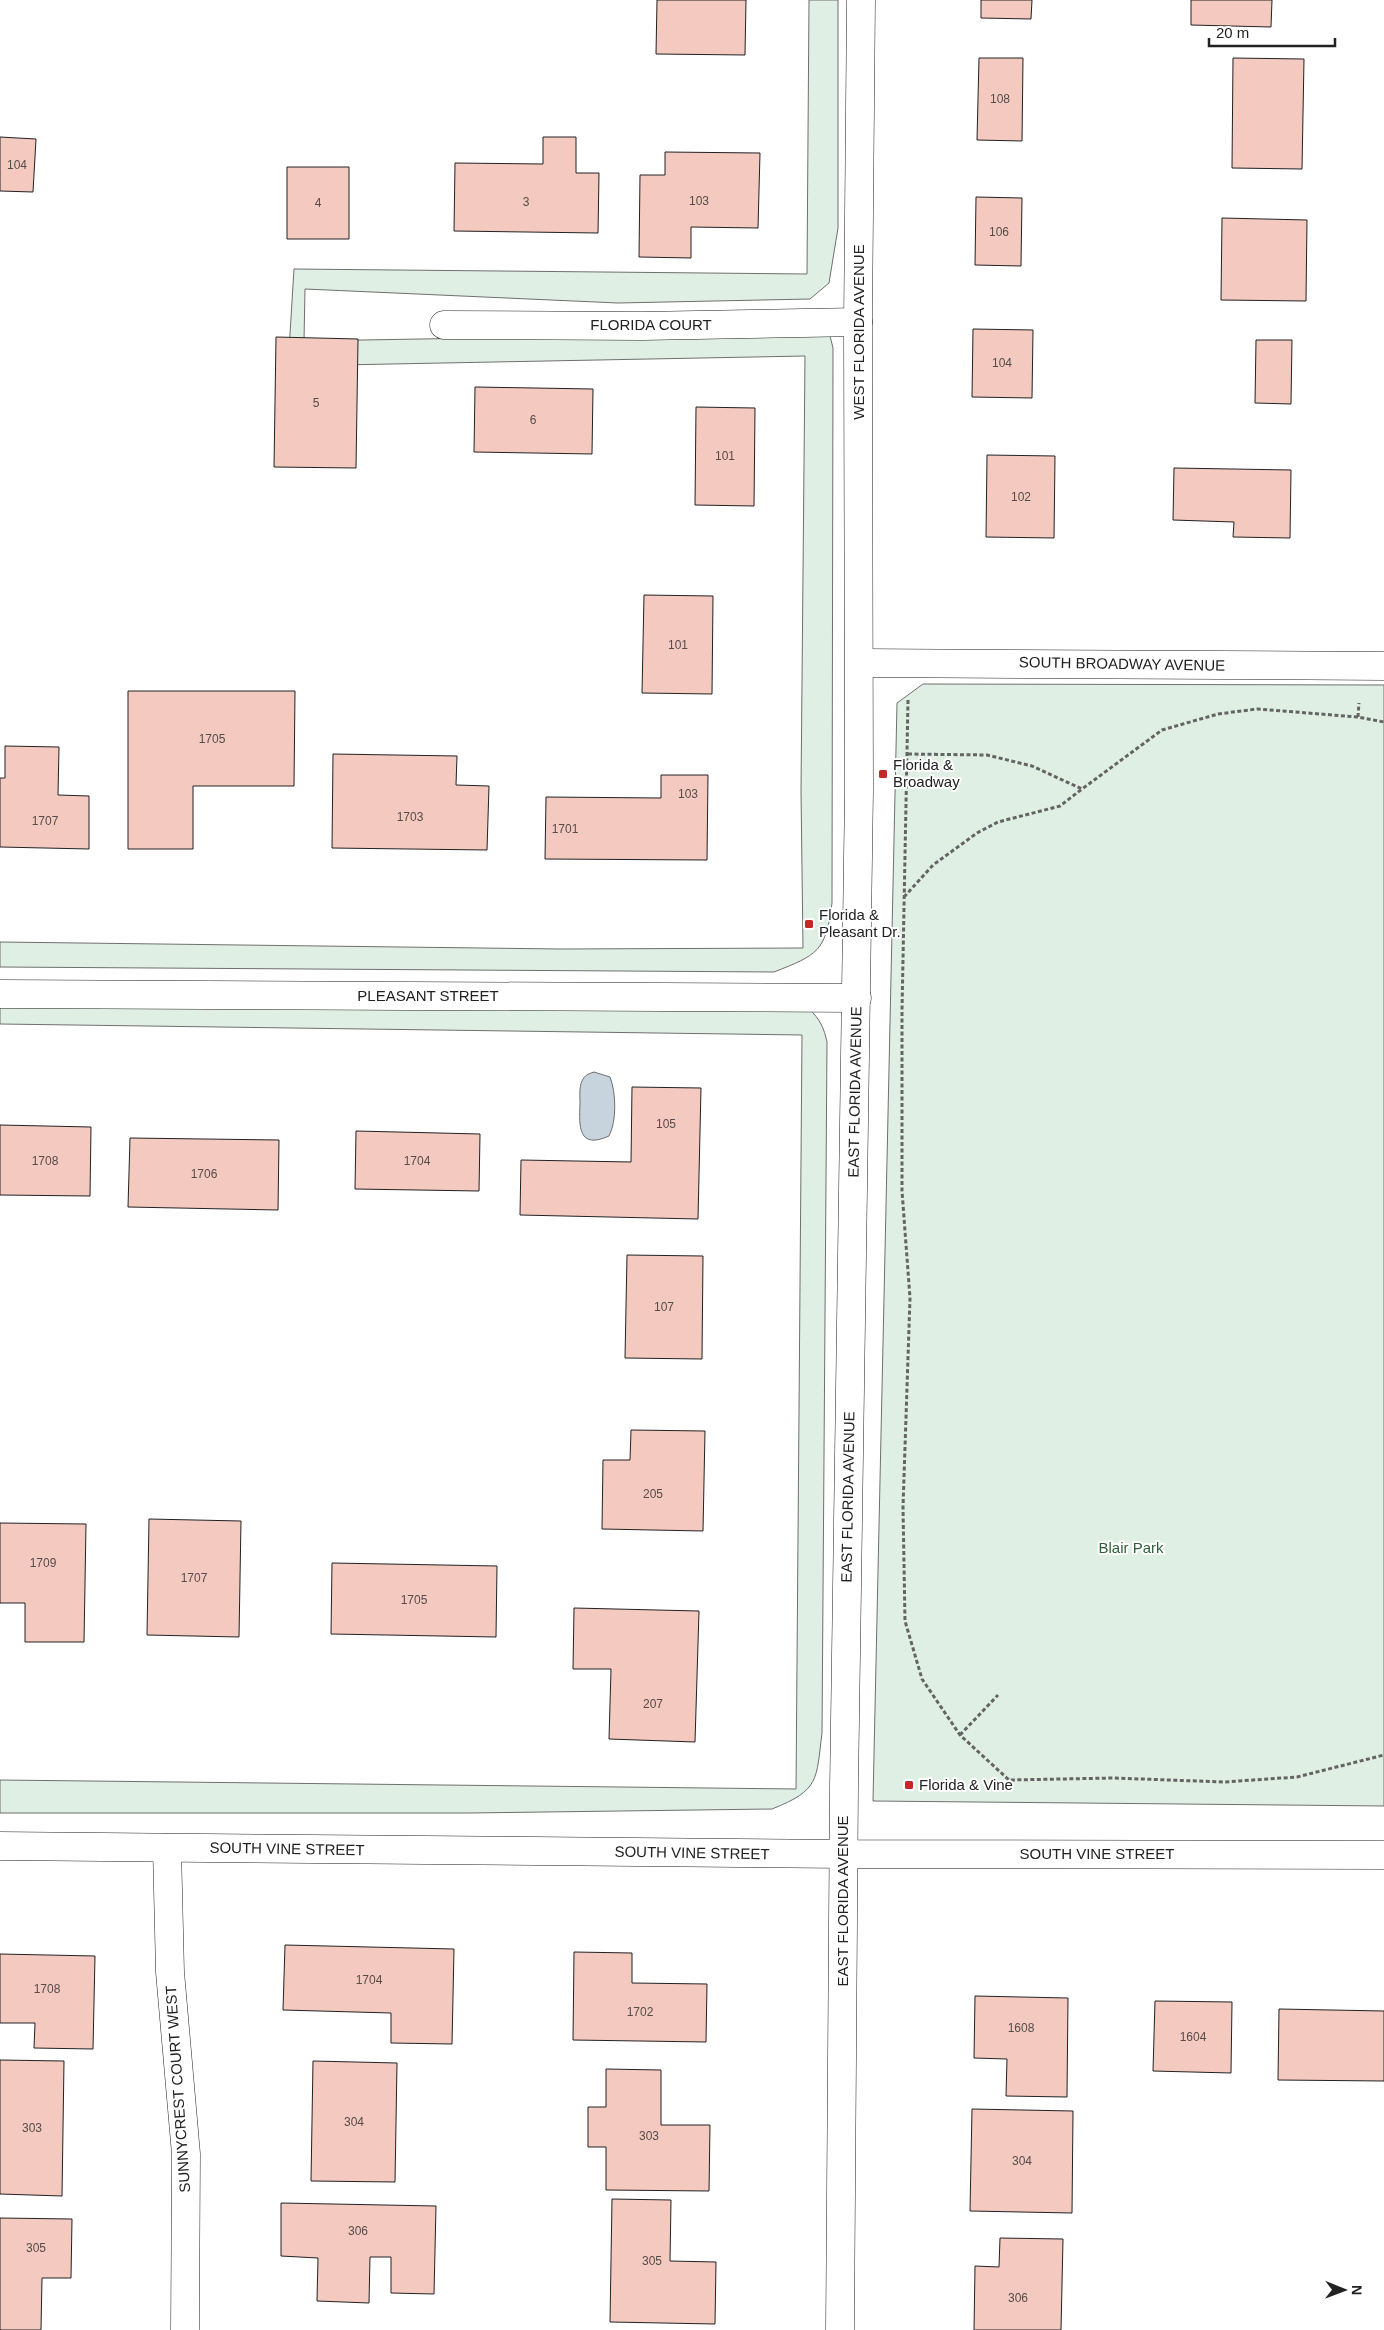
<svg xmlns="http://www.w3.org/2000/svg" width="1384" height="2330" font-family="Helvetica,sans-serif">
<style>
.green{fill:#e0efe3;stroke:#6f6f6f}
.water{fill:#c7d3dd;stroke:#6f6f6f}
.building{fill:#f3c9c0;stroke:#222}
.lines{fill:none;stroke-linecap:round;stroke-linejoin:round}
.minor-casing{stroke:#222;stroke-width:29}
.tertiary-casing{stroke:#222;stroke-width:29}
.secondary-casing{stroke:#222;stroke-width:29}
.path{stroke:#646464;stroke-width:3;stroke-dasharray:4 2.5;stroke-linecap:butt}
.minor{stroke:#fff;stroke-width:28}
.tertiary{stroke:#fff;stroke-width:28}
.secondary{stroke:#fff;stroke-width:28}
.poi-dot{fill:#c62828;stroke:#fff;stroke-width:2}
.labels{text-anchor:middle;stroke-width:4;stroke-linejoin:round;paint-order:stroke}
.number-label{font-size:12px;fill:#564c4a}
.street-label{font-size:15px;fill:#222;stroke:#fff}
.poi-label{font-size:15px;fill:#222;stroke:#fff;text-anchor:start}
.park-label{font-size:15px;fill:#2f5e38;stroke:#fff}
</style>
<rect width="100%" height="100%" fill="#fff"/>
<path class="green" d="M809,0H838V228L829,283L810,299L618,303L305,289L304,341L829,332L833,348L832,903C826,952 817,955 774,972L0,967V942L561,949L803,948L801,791L805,356L288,366L294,269L807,274Z
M923,684L1384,685V1806L873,1801L897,703Z
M0,1006L809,1009C820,1019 824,1028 827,1042L822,1733C816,1780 820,1790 772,1809L470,1813H0V1780L796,1789L802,1035L0,1024Z"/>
<path class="water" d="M594,1072L610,1077C616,1092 617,1121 609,1136C578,1150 579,1126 580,1104C580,1097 579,1087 582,1081C585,1075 588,1074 594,1072Z"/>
<path class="building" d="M657,0H746L745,55L656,54Z
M981,0H1032L1031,19L981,18Z
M1191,0H1272L1271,27L1191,25Z
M979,58H1023L1022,141L977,140Z
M1233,58L1304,59L1302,169L1232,168Z
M0,137L36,139L33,192L0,191Z
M543,137H576V173H599L598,233L454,231L455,163L543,164Z
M665,152L760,153L758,228L691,227V258L639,257L640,175H665Z
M287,167H349V239H287Z
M976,197L1022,198L1021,266L975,265Z
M1222,218L1307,220L1306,301L1221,300Z
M973,329L1033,330L1032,398L972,397Z
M276,337L358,339L356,468L274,467Z
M1256,340H1292L1291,404L1255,403Z
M475,387L593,389L592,454L474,452Z
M696,407L755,408L754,506L695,505Z
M987,455L1055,456L1054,538L986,537Z
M1174,468L1291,470L1290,538L1233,537L1234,522L1173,520Z
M644,595L713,596L712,694L642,693Z
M128,691H295L294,786H193V849H128Z
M5,746L59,747L58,795L89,796V849L0,847V778H5Z
M333,754L457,756L456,785L489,786L487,850L332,848Z
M661,775H708L707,860L545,859L546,797L661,798Z
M632,1087L701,1088L698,1219L520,1215L521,1160L631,1162Z
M0,1125L91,1127L90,1196L0,1195Z
M356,1131L480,1134L479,1191L355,1189Z
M130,1138L279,1140L278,1210L128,1207Z
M627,1255L703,1256L702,1359L625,1358Z
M631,1430L705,1431L703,1531L602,1529L603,1460H630Z
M149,1519L241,1521L239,1637L147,1635Z
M0,1523L86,1524L84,1642H25V1603H0Z
M332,1563L497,1566L496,1637L331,1634Z
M574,1608L699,1611L695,1742L609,1739L611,1669H573Z
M285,1945L454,1949L452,2044L391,2043V2013L283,2010Z
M574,1952L632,1953V1983L707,1984L706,2042L573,2040Z
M0,1954L95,1956L93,2049L34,2048L35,2023H0Z
M975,1996L1068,1998L1067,2097L1006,2096L1007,2059L974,2058Z
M1155,2001L1232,2002L1231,2073L1153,2071Z
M1279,2009L1384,2011V2081L1278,2080Z
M0,2060L64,2061L62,2196L0,2194Z
M313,2061L397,2063L395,2182L311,2181Z
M606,2069L661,2070V2125H710L709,2191L606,2190V2147H588V2107H606Z
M972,2109L1073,2111L1072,2213L970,2211Z
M612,2199L671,2200L670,2261L716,2262L715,2324L610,2322Z
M281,2203L436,2206L434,2294L391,2293V2257H370L369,2303L317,2301L318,2258L281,2256Z
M0,2218L72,2219L71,2278H42L41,2330H0Z
M1000,2238L1063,2239L1061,2330H974L975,2266L999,2267Z"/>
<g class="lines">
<g class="minor-casing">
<path id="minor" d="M444,325L642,326L858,322
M860,663L1384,666
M0,994L857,998
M167,1848L170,1972L186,2154L185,2330"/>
</g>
<g class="tertiary-casing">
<path id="tertiary" d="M0,1846L844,1854"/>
</g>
<g class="secondary-casing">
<path id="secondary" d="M844,1854L1384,1855
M840,2330L844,1787L859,791L858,322L861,0"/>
</g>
<path class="path" d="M908,700L902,1011V1191L910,1298L903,1507L905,1621L922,1679L960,1735L1009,1780L1114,1778L1224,1782L1297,1777L1384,1755
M1358,717L1359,703
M908,754L987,755L1032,766L1082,789L1162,730L1218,714L1257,709L1358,717L1384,722
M904,897L933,865L977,833L998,822L1060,806L1082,789
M960,1735L998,1695"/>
<use href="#minor" class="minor"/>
<use href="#tertiary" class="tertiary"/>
<use href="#secondary" class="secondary"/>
</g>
<g class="poi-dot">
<rect x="878" y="769" width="10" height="10" rx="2.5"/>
<rect x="804" y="919" width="10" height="10" rx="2.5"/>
<rect x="904" y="1780" width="10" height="10" rx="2.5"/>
</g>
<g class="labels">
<g class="number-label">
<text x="1000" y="103">108</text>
<text x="17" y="169">104</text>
<text x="699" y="205">103</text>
<text x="526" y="206">3</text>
<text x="318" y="207">4</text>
<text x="999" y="236">106</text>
<text x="1002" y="367">104</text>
<text x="316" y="407">5</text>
<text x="533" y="424">6</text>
<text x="725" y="460">101</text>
<text x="1021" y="501">102</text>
<text x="678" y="649">101</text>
<text x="212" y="743">1705</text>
<text x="688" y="798">103</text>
<text x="410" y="821">1703</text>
<text x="45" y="825">1707</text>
<text x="565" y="833">1701</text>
<text x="666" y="1128">105</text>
<text x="45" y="1165">1708</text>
<text x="417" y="1165">1704</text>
<text x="204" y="1178">1706</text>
<text x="664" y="1311">107</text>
<text x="653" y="1498">205</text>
<text x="43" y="1567">1709</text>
<text x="194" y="1582">1707</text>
<text x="414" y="1604">1705</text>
<text x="653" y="1708">207</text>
<text x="369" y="1984">1704</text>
<text x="47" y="1993">1708</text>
<text x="640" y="2016">1702</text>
<text x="1021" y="2032">1608</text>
<text x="1193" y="2041">1604</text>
<text x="354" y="2126">304</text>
<text x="32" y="2132">303</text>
<text x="649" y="2140">303</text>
<text x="1022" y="2165">304</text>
<text x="358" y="2235">306</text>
<text x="36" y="2252">305</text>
<text x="652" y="2265">305</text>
<text x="1018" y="2302">306</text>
</g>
<g class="street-label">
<text x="651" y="330">FLORIDA COURT</text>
<text transform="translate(859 332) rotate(-90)" y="5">WEST FLORIDA AVENUE</text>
<text transform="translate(1122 664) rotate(1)" y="5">SOUTH BROADWAY AVENUE</text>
<text x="428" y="1001">PLEASANT STREET</text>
<text transform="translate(855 1092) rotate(-89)" y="5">EAST FLORIDA AVENUE</text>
<text transform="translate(848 1497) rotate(-89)" y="5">EAST FLORIDA AVENUE</text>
<text transform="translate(287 1849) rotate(1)" y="5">SOUTH VINE STREET</text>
<text transform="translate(692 1853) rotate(1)" y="5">SOUTH VINE STREET</text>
<text x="1097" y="1859">SOUTH VINE STREET</text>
<text transform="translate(843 1901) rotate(-90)" y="5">EAST FLORIDA AVENUE</text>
<text transform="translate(178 2089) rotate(-94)" y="5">SUNNYCREST COURT WEST</text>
</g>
<g class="poi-label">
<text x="893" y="770">Florida &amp;<tspan x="893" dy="17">Broadway</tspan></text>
<text x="819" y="920">Florida &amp;<tspan x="819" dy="17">Pleasant Dr.</tspan></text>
<text x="919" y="1790">Florida &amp; Vine</text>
</g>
<g class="park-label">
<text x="1131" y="1553">Blair Park</text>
</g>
</g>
<g transform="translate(1344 2290) rotate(91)" stroke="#ffffff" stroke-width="4" paint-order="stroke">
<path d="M0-4L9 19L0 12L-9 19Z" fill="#222222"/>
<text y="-8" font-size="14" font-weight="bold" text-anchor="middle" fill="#222222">N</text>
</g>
<path d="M1209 38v8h126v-8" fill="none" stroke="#222222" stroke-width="2.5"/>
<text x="1216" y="38" font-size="15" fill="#222222" stroke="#ffffff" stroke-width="4" paint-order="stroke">20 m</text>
</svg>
